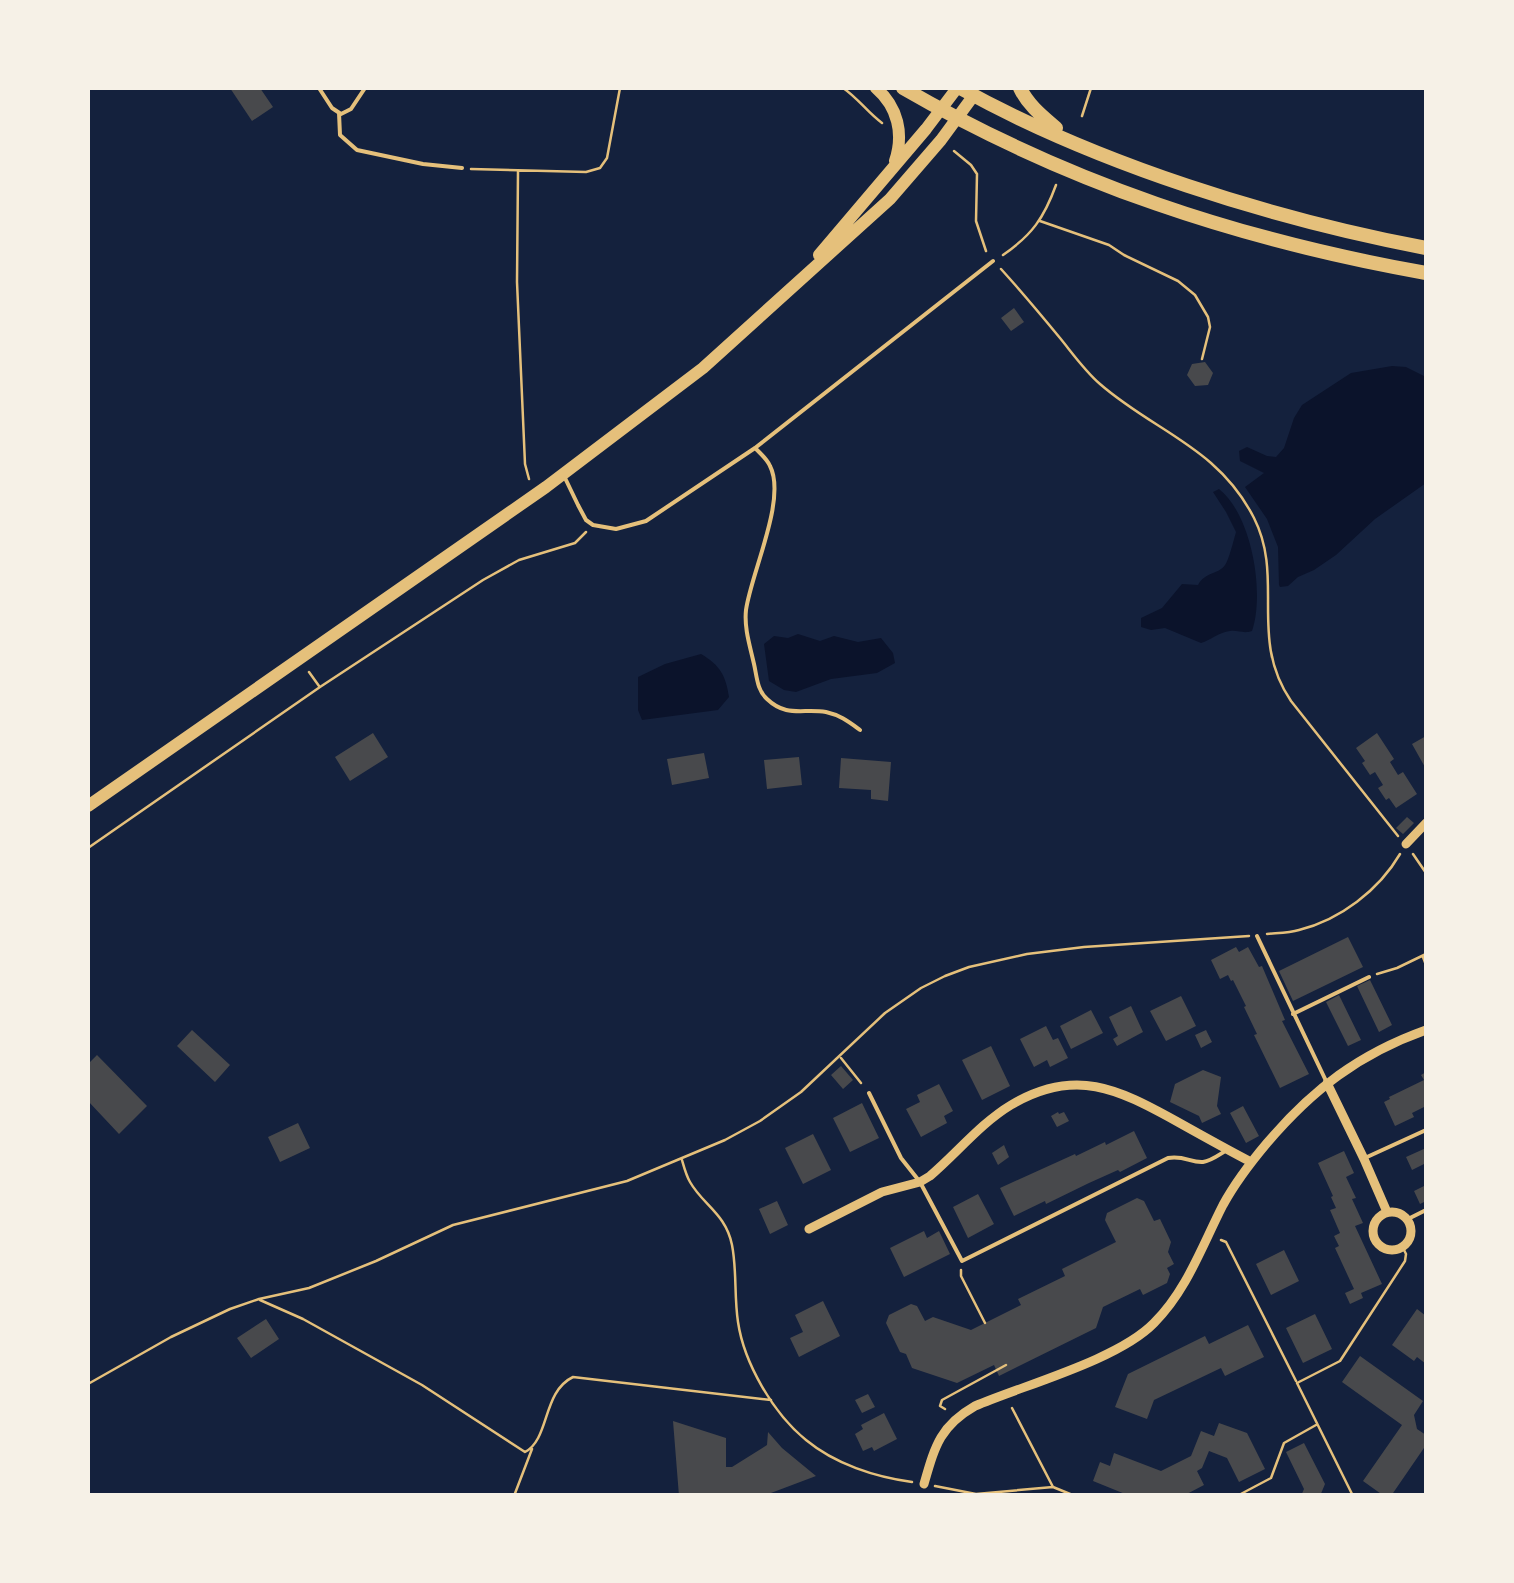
<svg xmlns="http://www.w3.org/2000/svg" width="1514" height="1583" font-family="Helvetica,sans-serif">
<style>
.water{fill:#0b132b}
.building{fill:#48494c}
.lines{fill:none;stroke-linecap:round;stroke-linejoin:round}
.path{stroke:#e5c07b;stroke-width:2.5}
.service{stroke:#e5c07b;stroke-width:4}
.minor{stroke:#e5c07b;stroke-width:9}
.secondary{stroke:#e5c07b;stroke-width:12}
.primary{stroke:#e5c07b;stroke-width:14}
</style>
<rect width="100%" height="100%" fill="#14213d"/>
<path class="water" d="M1392,366L1406,367L1426,377V483L1375,519L1336,555L1314,570L1298,577L1288,586L1280,587L1279,585L1278,547L1267,519L1245,487L1264,473L1240,461L1239,451L1247,447L1267,456L1276,457L1284,448L1294,418L1302,405L1351,373Z
M1219,489C1252,515 1265,593 1252,631C1243,634 1239,630 1230,631C1219,632 1211,640 1201,643L1165,628L1151,630L1141,627V618L1162,608L1182,584L1198,585C1206,571 1218,575 1225,565C1229,560 1234,539 1236,532L1226,512L1213,492Z
M798,634L820,641L834,636L858,642L881,638L893,653L895,663L877,673L831,679L796,692L784,690L769,681L764,644L774,636L788,638Z
M701,654C720,665 726,676 729,697L718,710L642,720L638,710V677L665,664Z"/>
<path class="building" d="M230,88H260L273,107L252,121Z
M1014,308L1024,322L1011,331L1001,318Z
M1205,362L1213,373L1208,385L1195,386L1187,375L1192,364Z
M373,733L388,757L350,781L335,757Z
M1377,733L1394,759L1390,762L1398,775L1403,772L1417,794L1396,808L1389,798L1386,800L1378,788L1383,785L1375,772L1370,775L1362,763L1365,761L1356,748Z
M1426,736V769L1412,744Z
M704,753L709,778L672,785L667,759Z
M799,757L802,785L767,789L764,760Z
M841,758L891,762L888,801L871,799V790L839,788Z
M1407,817L1414,823L1403,834L1396,828Z
M1348,937L1363,967L1293,1001L1279,971Z
M1236,947L1239,952L1248,947L1259,967L1262,966L1285,1020L1282,1021L1309,1074L1280,1088L1254,1035L1257,1034L1244,1007L1246,1006L1233,980L1231,981L1228,975L1220,979L1211,960Z
M1370,980L1392,1025L1379,1032L1357,986Z
M1339,995L1361,1040L1348,1046L1326,1002Z
M1181,996L1196,1026L1166,1041L1150,1011Z
M1131,1006L1143,1032L1117,1046L1113,1039L1118,1036L1109,1017Z
M1091,1010L1103,1033L1071,1049L1060,1026Z
M1046,1026L1053,1040L1058,1038L1068,1058L1050,1067L1047,1060L1034,1067L1020,1039Z
M192,1030L230,1065L215,1082L177,1046Z
M1206,1030L1212,1042L1201,1048L1195,1035Z
M991,1046L1010,1086L982,1100L962,1060Z
M97,1055L147,1106L119,1134L88,1101V1064Z
M841,1066L853,1080L843,1089L831,1075Z
M1203,1070L1221,1077L1217,1106L1221,1114L1202,1123L1199,1116L1170,1102L1175,1084Z
M1426,1072V1106L1412,1113L1414,1117L1395,1126L1384,1102L1390,1099L1389,1097L1424,1080L1421,1075Z
M939,1084L953,1111L944,1116L947,1123L921,1137L906,1109L920,1102L917,1095Z
M862,1103L879,1138L850,1152L833,1118Z
M1243,1106L1259,1136L1246,1143L1230,1113Z
M1058,1112L1059,1114L1064,1112L1069,1121L1057,1127L1051,1116Z
M298,1123L310,1148L280,1162L268,1137Z
M1134,1131L1147,1158L1120,1172L1118,1170L1089,1183L1046,1204L1045,1201L1014,1216L1000,1188L1075,1154L1076,1156L1105,1142L1106,1145Z
M813,1134L831,1170L803,1184L785,1148Z
M1004,1145L1009,1157L998,1165L992,1153Z
M1426,1148V1163L1412,1170L1406,1157Z
M1344,1151L1354,1173L1346,1177L1356,1198L1352,1199L1363,1223L1355,1226L1382,1284L1361,1293L1363,1298L1350,1304L1345,1293L1354,1289L1335,1248L1339,1246L1334,1236L1340,1233L1330,1210L1336,1208L1331,1197L1333,1196L1318,1163Z
M1426,1185V1201L1420,1204L1414,1191Z
M978,1194L994,1224L968,1238L953,1207Z
M1137,1198L1144,1201L1154,1221L1160,1219L1171,1242L1168,1252L1174,1264L1167,1268L1170,1274L1167,1283L1143,1295L1140,1289L1103,1307L1096,1328L999,1376L994,1365L957,1383L912,1368L906,1354L900,1352L886,1323L889,1315L911,1304L917,1306L925,1321L933,1317L971,1330L1021,1305L1018,1299L1065,1276L1062,1269L1116,1242L1105,1220L1107,1213Z
M777,1201L788,1225L770,1234L759,1209Z
M924,1231L927,1238L939,1231L950,1254L904,1277L890,1248Z
M1284,1250L1299,1281L1271,1295L1256,1264Z
M823,1301L840,1336L799,1357L790,1338L803,1332L795,1315Z
M1417,1309L1426,1316V1364L1417,1357L1414,1361L1392,1345Z
M1315,1314L1332,1349L1303,1363L1286,1328Z
M266,1319L279,1339L251,1358L237,1338Z
M1248,1325L1264,1357L1225,1376L1221,1368L1154,1400L1147,1419L1115,1407L1128,1374L1205,1336L1209,1344Z
M1360,1356L1423,1401L1414,1415L1417,1429L1426,1435V1445L1391,1496H1384L1363,1481L1402,1425L1342,1382Z
M868,1394L875,1407L862,1413L855,1400Z
M884,1413L897,1439L874,1451L872,1447L863,1451L855,1434L863,1429L861,1425Z
M673,1421L726,1438V1467H732L767,1445L768,1432L782,1448L816,1476L763,1496H679Z
M1219,1423L1247,1433L1265,1469L1239,1482L1227,1458L1209,1451L1202,1468L1197,1471L1204,1485L1183,1496H1130L1093,1481L1100,1462L1110,1466L1114,1453L1161,1471L1191,1456L1201,1431L1214,1436Z
M1304,1443L1325,1484L1320,1496H1301L1304,1489L1286,1452Z"/>
<g class="lines">
<path class="path" d="M843,88C858,98 868,113 882,123
M1082,116L1091,88
M954,151L971,165L977,174L976,221L986,251
M471,169L586,172L600,168L607,158L620,88
M518,171L517,282L525,464L529,479
M1040,221L1109,245L1124,255L1178,281L1195,295L1208,317L1210,327L1202,359
M1003,255C1032,235 1044,218 1056,185
M1001,269C1021,291 1041,315 1060,338C1073,354 1085,371 1100,384C1155,432 1218,447 1254,518C1285,579 1248,638 1291,701L1398,836
M309,672L319,686
M88,848L320,687L483,580L519,560L575,543L586,532
M1413,854L1426,873
M1267,934C1277,933 1289,933 1299,930C1340,920 1379,890 1400,854
M1423,957L1426,965
M1377,974L1397,968L1426,954
M841,1058L861,1083
M682,1160C684,1167 686,1175 690,1182C703,1205 726,1214 732,1245C737,1270 734,1296 738,1322C744,1363 773,1413 806,1440C835,1464 875,1477 912,1482
M1221,1240L1226,1242L1296,1381
M961,1270V1276L985,1323
M260,1300L303,1319L422,1385L525,1452C550,1439 542,1392 573,1377L771,1400
M88,1384L171,1337L230,1309L259,1299L309,1288L376,1261L453,1225L627,1181L725,1140L760,1121L801,1092L885,1013L921,988L945,976L969,967L1027,954L1084,947L1249,936
M1012,1408L1053,1487L1075,1496
M945,1409L940,1406L942,1400L1006,1365
M935,1486L976,1494L1053,1487
M514,1496L532,1449
M1237,1496L1271,1478L1284,1443L1316,1425
M1353,1496L1297,1383L1340,1361L1405,1261L1406,1254L1403,1248"/>
<path class="service" d="M319,88L332,108L341,114L351,109L365,88
M339,113L340,135L357,150L423,164L462,168
M755,448C760,453 767,459 770,466C787,499 751,573 746,610C744,628 750,646 754,664C757,677 757,690 767,699C787,718 803,708 826,712C840,715 849,722 860,730
M565,478L578,505L586,520L593,525L616,529L646,521L755,448L993,261
M1257,936L1327,1083
M1293,1014L1369,977
M869,1093L901,1158L920,1182L962,1261L1168,1158C1184,1155 1191,1163 1203,1162C1211,1161 1220,1154 1227,1150
M1367,1157L1426,1130
M1408,1219L1426,1210"/>
<path class="minor" d="M1406,844L1426,823
M1327,1083L1364,1159L1387,1212
M1373 1231a19 19 0 1 1 38 0a19 19 0 1 1-38 0Z
M809,1229L882,1192L920,1182L930,1176C957,1153 981,1123 1011,1105C1075,1067 1118,1089 1176,1121C1201,1135 1226,1149 1251,1162
M924,1484C935,1446 940,1426 975,1406C1024,1385 1118,1360 1154,1323C1187,1290 1202,1246 1223,1205C1235,1183 1251,1162 1267,1143C1313,1089 1359,1054 1426,1030"/>
<path class="secondary" d="M876,88C898,107 904,134 895,161
M819,255L926,129L957,88
M88,806L546,487L703,368L890,199L941,140L974,95"/>
<path class="primary" d="M903,88C1067,183 1240,240 1426,273
M960,88C1097,164 1273,219 1426,248
M1020,88C1028,105 1042,116 1056,128"/>
</g>
<rect width="1514" height="1583" fill="none" stroke="#f6f1e7" stroke-width="180"/>
</svg>
